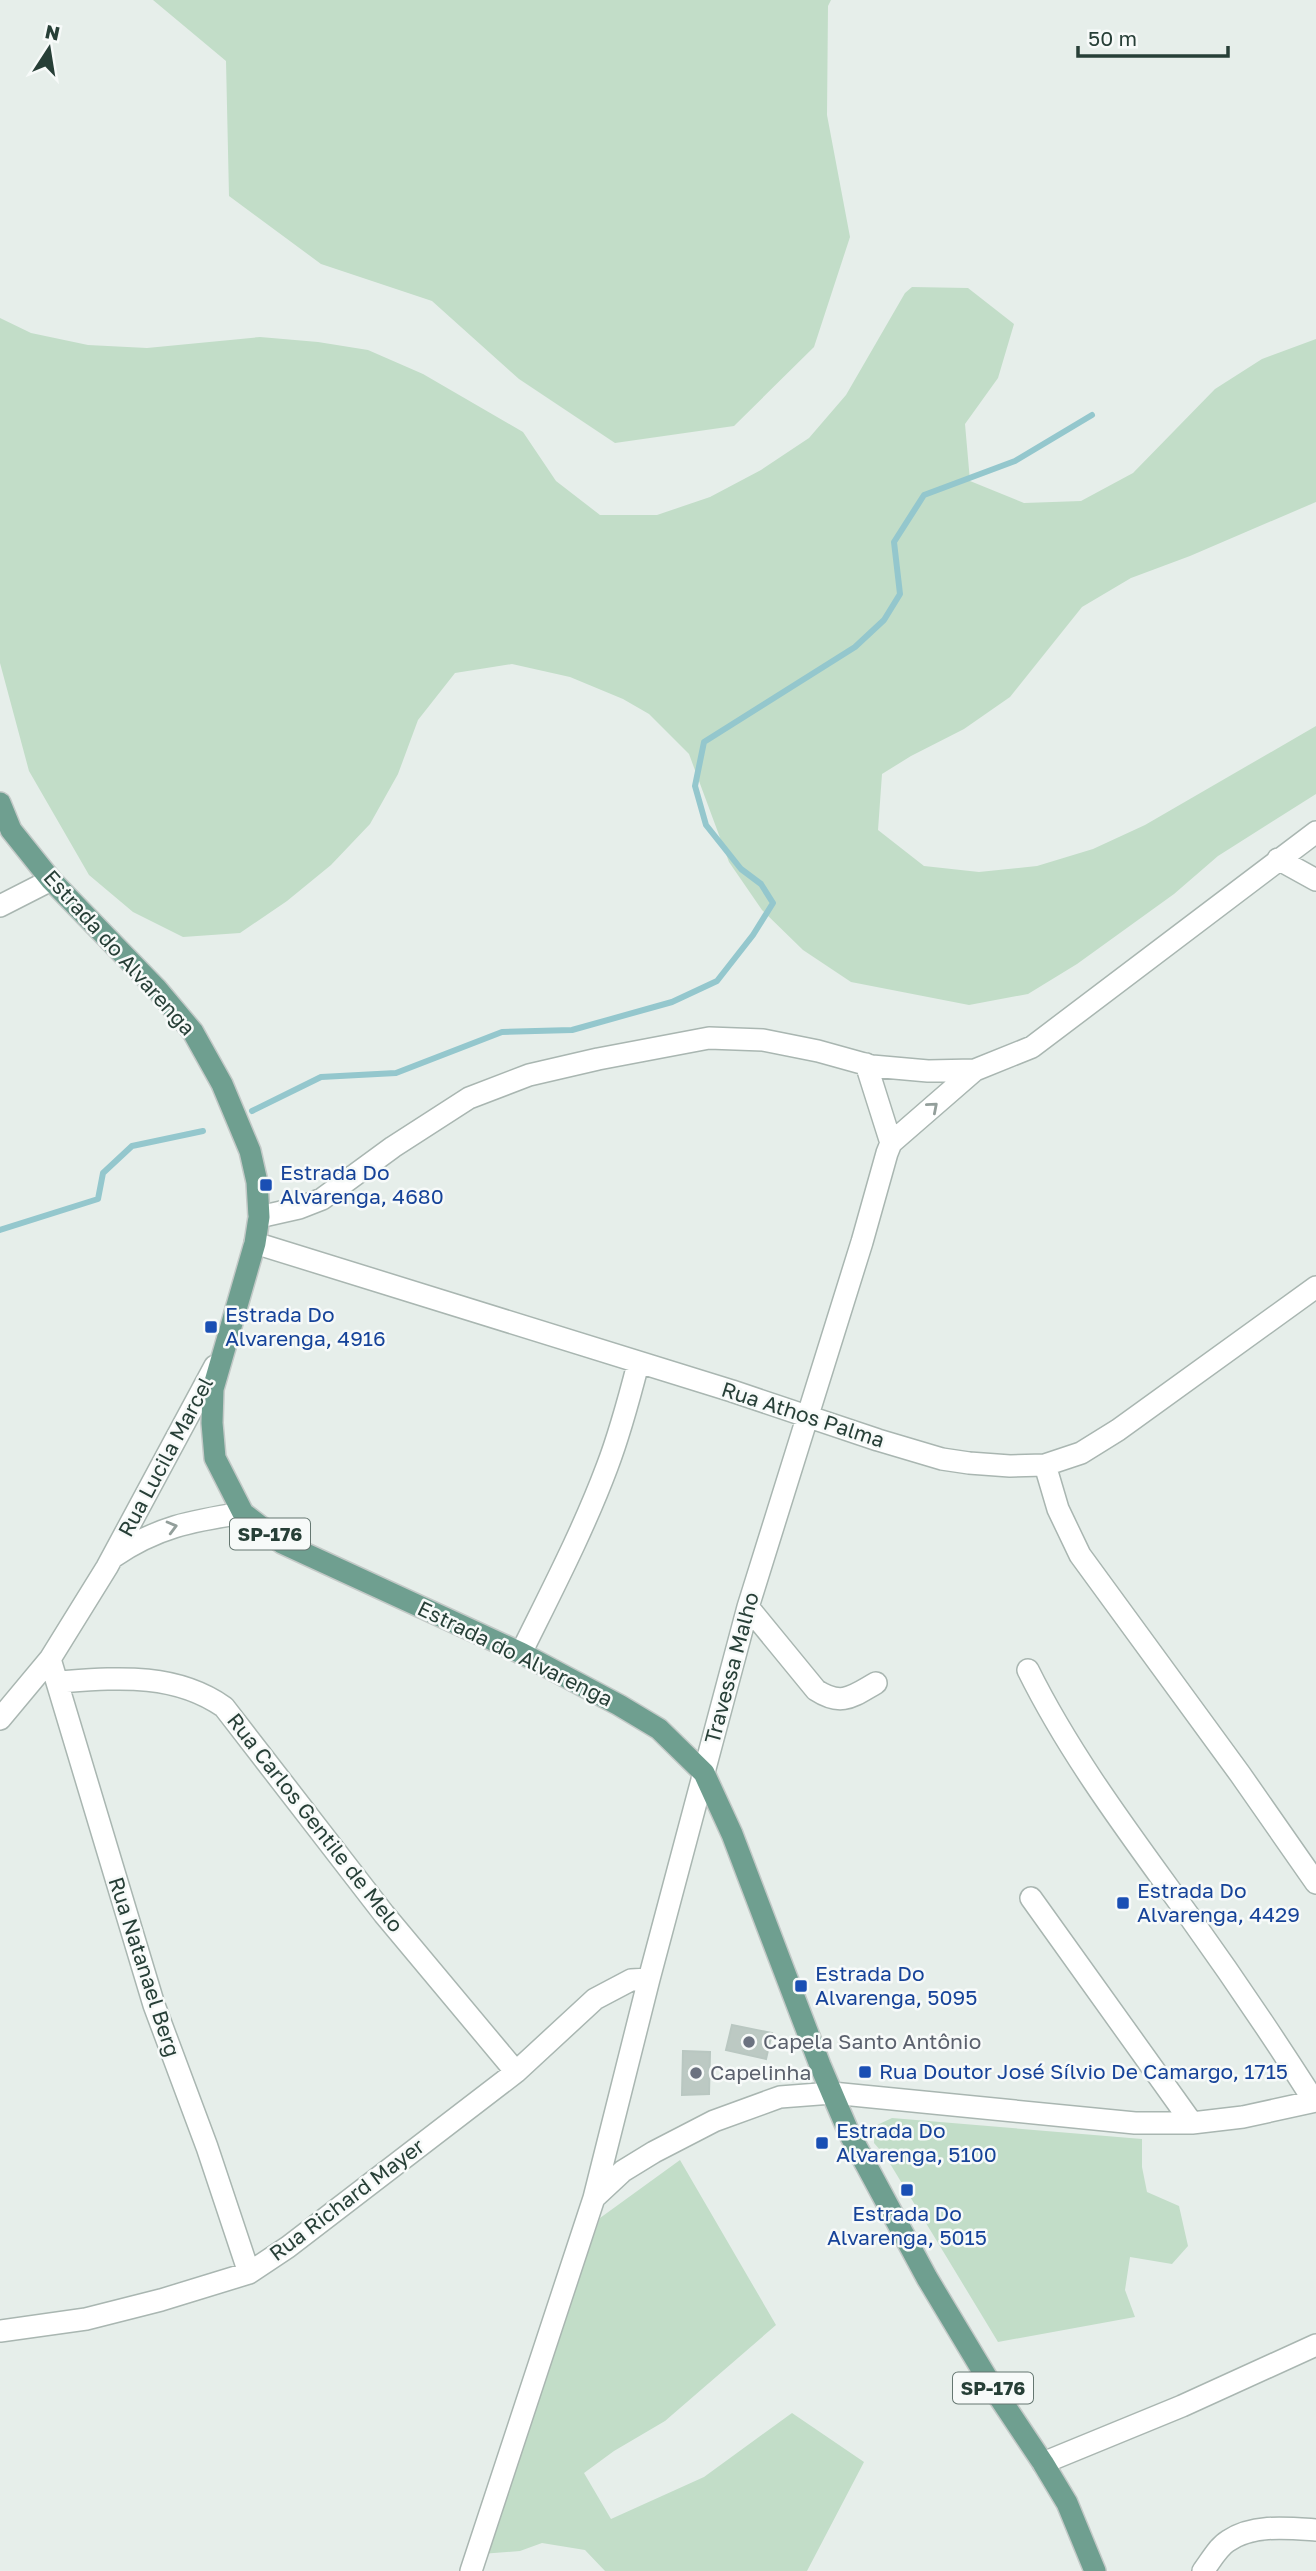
<svg xmlns="http://www.w3.org/2000/svg" width="1316" height="2571" font-family="'Golos Text',sans-serif">
<style>
.green{fill:#c2ddc8}
.lines{fill:none;stroke-linecap:round;stroke-linejoin:round}
.stream{stroke:#94c7cd;stroke-width:6}
.building{fill:#bcc9c3;stroke:#b9c7c1;stroke-width:2}
.minor-casing{stroke:#a9b6b1;stroke-width:24}
.major-casing{stroke:#c3c9c7;stroke-width:24}
.minor{stroke:#fff;stroke-width:21}
.major{stroke:#6f9f90;stroke-width:21}
.oneway{stroke:#939f9b}
.transit-dot{fill:#1a4fb4;stroke:#f7faf9;stroke-width:2.5}
.worship-dot{fill:#6b7280;stroke:#f7faf9;stroke-width:2.5}
.labels{text-anchor:middle;stroke-width:5;stroke-linejoin:round;paint-order:stroke}
.shield{fill:#f7faf9;stroke:#657771;stroke-width:2}
.shield-label{font-size:19px;font-weight:bold;fill:#273f37}
.street-label{font-size:21px;fill:#273f37;stroke:#f7faf9}
.transit-label{font-size:21px;fill:#164399;stroke:#f7faf9;text-anchor:start}
.worship-label{font-size:21px;fill:#5b616d;stroke:#f7faf9;text-anchor:start}
</style>
<rect width="100%" height="100%" fill="#e6eeea"/>
<path class="green" d="M153,0H831L828,6L827,115L850,237L814,347L734,426L615,443L519,379L432,301L321,264L229,196L226,61Z
M912,287L968,288L1014,324L998,378L965,424L970,481L1024,503L1081,501L1133,473L1215,389L1262,359L1316,339V502L1190,556L1131,578L1082,607L1010,697L964,729L911,756L882,774L878,830L924,866L979,872L1037,866L1093,849L1145,825L1316,726V794L1218,856L1174,894L1077,964L1028,994L969,1005L851,982L803,950L762,910L729,862L689,754L649,714L623,699L570,677L512,664L455,673L418,720L398,774L370,824L331,865L287,901L240,933L183,937L133,912L89,875L29,771L0,663V318L31,333L88,345L147,348L260,337L318,342L368,350L423,374L523,432L556,481L600,515H657L710,497L761,470L809,438L846,395L905,293Z
M892,2118L1142,2139V2167L1147,2192L1179,2206L1188,2246L1172,2264L1130,2257L1125,2290L1135,2317L998,2342L886,2157L874,2143L875,2126Z
M680,2160L776,2325L665,2421L614,2451L584,2473L611,2519L704,2477L792,2413L864,2462L807,2571H605L585,2550L542,2543L520,2551L481,2554L600,2218Z"/>
<g class="lines">
<path class="stream" d="M252,1111L321,1077L396,1073L502,1032L572,1030L672,1002L717,981L753,935L773,903L761,884L741,869L706,825L695,786L704,742L855,647L884,620L900,594L894,542L924,495L1015,461L1092,415
M0,1230L98,1199L103,1173L132,1146L203,1131"/>
</g>
<path class="building" d="M732,2025L772,2033L766,2059L726,2050Z
M683,2051L710,2052L709,2094L682,2095Z"/>
<g class="lines">
<g class="minor-casing">
<path id="minor" d="M1278,859L1316,880
M0,906L51,880
M866,1064L891,1143
M259,1217L299,1208L322,1199L393,1147L469,1098L529,1075L598,1059L709,1038L763,1040L818,1051L872,1066L928,1071L975,1070L1032,1047L1316,832
M255,1243L732,1391L878,1440L942,1459L969,1463L1010,1466L1045,1465L1081,1453L1118,1430L1316,1287
M1045,1465L1058,1509L1080,1555L1240,1774L1316,1883
M113,1557C157,1527 191,1521 243,1513
M748,1607L816,1690C842,1707 853,1696 876,1683
M521,1653C551,1592 583,1531 607,1467C620,1433 629,1399 638,1364
M50,1659L154,2005L207,2147L249,2273
M1028,1670C1071,1757 1132,1837 1189,1916C1232,1976 1274,2038 1314,2101
M58,1682C116,1678 174,1672 224,1707L384,1914L516,2072
M0,1719L50,1659L107,1567L215,1366
M1031,1898L1192,2123
M594,2198L649,1979L748,1607L862,1242L887,1153L891,1143L975,1070
M0,2331L86,2319L161,2300L249,2273L288,2247L516,2072L595,1999L631,1980L649,1979
M1043,2463L1182,2406L1316,2345
M471,2571L594,2198L623,2171L654,2152L714,2121L780,2097L832,2093L1135,2123H1192L1243,2117L1316,2101
M1203,2571C1210,2562 1218,2547 1228,2541C1253,2524 1288,2528 1316,2530"/>
</g>
<g class="major-casing">
<path id="major" d="M0,803L11,830L51,880L156,988L193,1032L222,1084L250,1151L257,1182L259,1217L255,1243L213,1389L212,1423L215,1458L243,1513L282,1543L521,1653L619,1705L659,1729L704,1773L732,1834L820,2065L849,2133L927,2278L993,2388L1043,2463L1067,2503L1095,2571"/>
</g>
<use href="#minor" class="minor"/>
<use href="#major" class="major"/>
</g>
<defs><path id="oneway-chevron" d="M-2-3.5L2.5 0L-2 3.5" fill="none" stroke-width="1.6" stroke-linecap="round" stroke-linejoin="round" transform="scale(1.75)"/></defs>
<g class="oneway">
<use href="#oneway-chevron" transform="translate(933 1107) rotate(-41)"/>
<use href="#oneway-chevron" transform="translate(172 1527) rotate(-15)"/>
</g>
<g class="transit-dot">
<rect x="259" y="1178" width="14" height="14" rx="3.5"/>
<rect x="204" y="1320" width="14" height="14" rx="3.5"/>
<rect x="1116" y="1896" width="14" height="14" rx="3.5"/>
<rect x="794" y="1979" width="14" height="14" rx="3.5"/>
<rect x="858" y="2065" width="14" height="14" rx="3.5"/>
<rect x="815" y="2136" width="14" height="14" rx="3.5"/>
<rect x="900" y="2183" width="14" height="14" rx="3.5"/>
</g>
<g class="worship-dot">
<circle cx="749" cy="2042" r="7"/>
<circle cx="696" cy="2073" r="7"/>
</g>
<g class="labels">
<g class="shield">
<rect x="230" y="1518.5" width="80" height="31" rx="5"/>
<rect x="953" y="2372.5" width="80" height="31" rx="5"/>
</g>
<g class="shield-label">
<text x="270" y="1541">SP-176</text>
<text x="993" y="2395">SP-176</text>
</g>
<g class="street-label">
<text transform="translate(119 953) rotate(48)" y="7">Estrada do Alvarenga</text>
<text transform="translate(803 1415) rotate(18)" y="7">Rua Athos Palma</text>
<text transform="translate(166 1457) rotate(-62)" y="7">Rua Lucila Marcel</text>
<text transform="translate(515 1654) rotate(26)" y="7">Estrada do Alvarenga</text>
<text transform="translate(732 1668) rotate(-75)" y="7">Travessa Malho</text>
<text transform="translate(315 1823) rotate(52)" y="7">Rua Carlos Gentile de Melo</text>
<text transform="translate(144 1967) rotate(72)" y="7">Rua Natanael Berg</text>
<text transform="translate(347 2200) rotate(-37)" y="7">Rua Richard Mayer</text>
</g>
<g class="transit-label">
<text x="280" y="1180">Estrada Do<tspan x="280" dy="24">Alvarenga, 4680</tspan></text>
<text x="225" y="1322">Estrada Do<tspan x="225" dy="24">Alvarenga, 4916</tspan></text>
<text x="1137" y="1898">Estrada Do<tspan x="1137" dy="24">Alvarenga, 4429</tspan></text>
<text x="815" y="1981">Estrada Do<tspan x="815" dy="24">Alvarenga, 5095</tspan></text>
<text x="879" y="2079">Rua Doutor José Sílvio De Camargo, 1715</text>
<text x="836" y="2138">Estrada Do<tspan x="836" dy="24">Alvarenga, 5100</tspan></text>
<text x="907" y="2221" text-anchor="middle">Estrada Do<tspan x="907" dy="24">Alvarenga, 5015</tspan></text>
</g>
<g class="worship-label">
<text x="763" y="2049">Capela Santo Antônio</text>
<text x="710" y="2080">Capelinha</text>
</g>
</g>
<g transform="translate(49 49) rotate(12)" stroke="#f7faf9" stroke-width="5" paint-order="stroke">
<path d="M0-5L12 26L0 18L-12 26Z" fill="#273f37"/>
<text y="-10" font-size="19" font-weight="bold" text-anchor="middle" fill="#273f37">N</text>
</g>
<path d="M1078 46v10h150v-10" fill="none" stroke="#273f37" stroke-width="3.5"/>
<text x="1088" y="46" font-size="21" fill="#273f37" stroke="#f7faf9" stroke-width="5" paint-order="stroke">50 m</text>
</svg>
